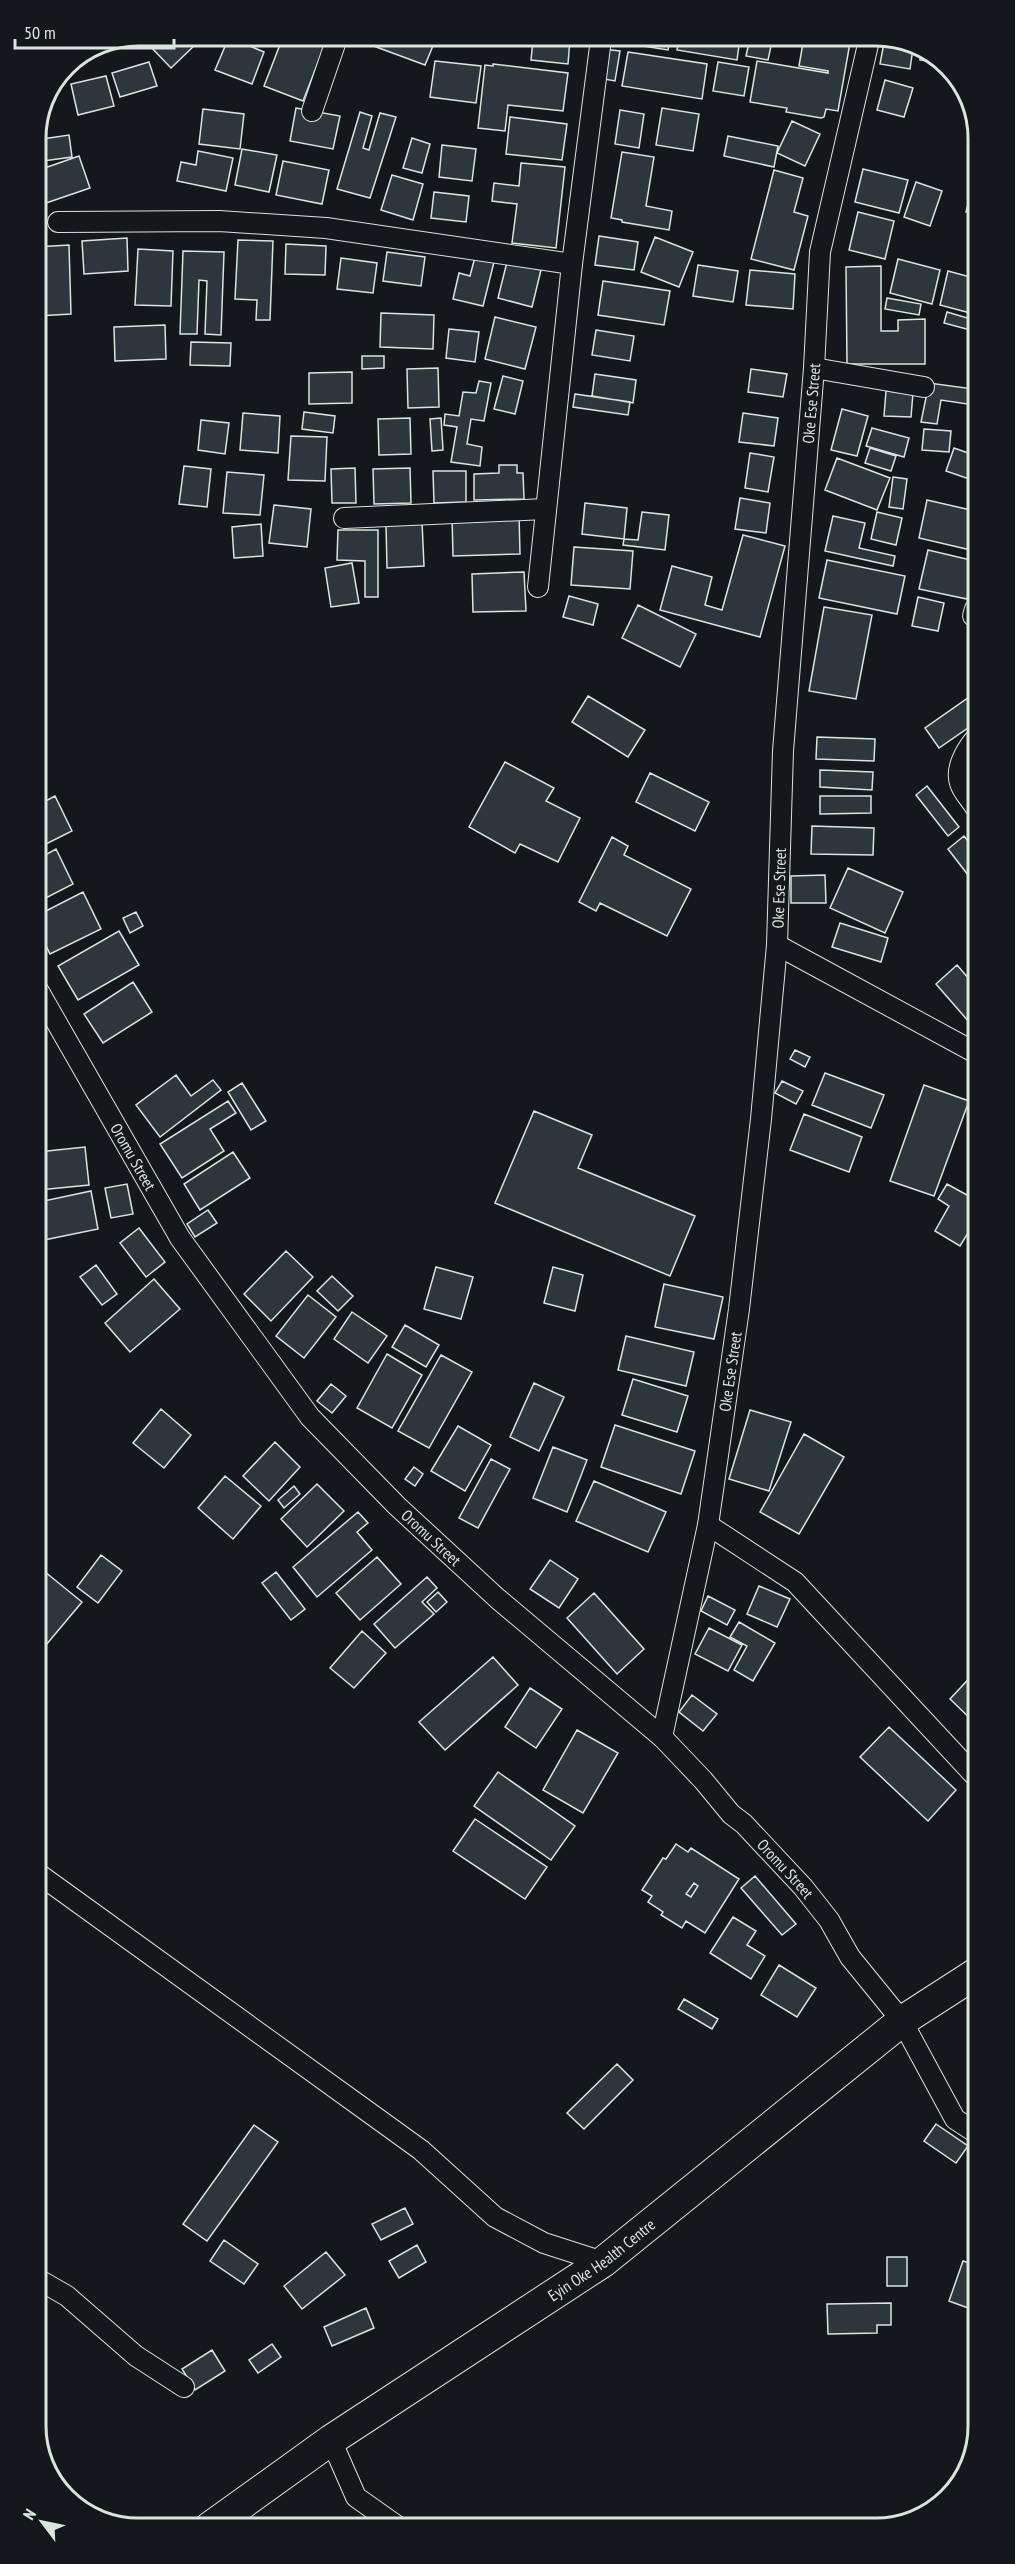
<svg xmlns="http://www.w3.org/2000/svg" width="1015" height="2564" font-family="'PT Sans Narrow',sans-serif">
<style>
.building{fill:#2c363c;stroke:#d8e6dc;stroke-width:1.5;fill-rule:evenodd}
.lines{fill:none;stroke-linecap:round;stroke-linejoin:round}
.minor-casing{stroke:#d8e6dc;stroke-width:22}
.primary-casing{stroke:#d8e6dc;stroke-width:32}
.minor{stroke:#14181c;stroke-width:20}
.primary{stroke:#14181c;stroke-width:30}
.labels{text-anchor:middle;stroke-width:4.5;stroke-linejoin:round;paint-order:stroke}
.street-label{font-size:16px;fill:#d8e6dc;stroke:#14181c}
.rim{fill:none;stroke:#d8e6dc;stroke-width:3}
</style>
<rect width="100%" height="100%" fill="#14181c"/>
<path class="building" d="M773,37L768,60L746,56L750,38Z
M804,37L835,41V37H851L838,111L826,109L824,117L821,118L786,112L787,108L750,102L757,61L828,73V71L799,66Z
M885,37L913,48L910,69L880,64Z
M670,38L668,50L623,43L624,39Z
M679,38H740L737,60L677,50Z
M570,39L568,64L531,60L533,40Z
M360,41H435L425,65Z
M240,42L264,52L252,84L215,70L226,44L222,43Z
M281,42H326L303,101L264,86Z
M151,43H197L171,68L149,45Z
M603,49L620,51L615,81L598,78Z
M921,51L939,57L944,64L920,60Z
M628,52L707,64L702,99L622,86Z
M435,61L481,66L476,103L430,97Z
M149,62L157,86L120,97L112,73Z
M718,62L749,67L744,96L713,91Z
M493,64L568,73L563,111L508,105L505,131L478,128L485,65L493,66Z
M106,76L114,106L78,115L71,84Z
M885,80L913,88L904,117L877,110Z
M296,108L340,116L333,149L290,141Z
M662,108L699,114L693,151L656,145Z
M203,109L244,114L240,149L199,144Z
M620,110L644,114L639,148L615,144Z
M360,112L372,116L363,148L369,150L380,113L396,117L370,198L337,189Z
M510,117L567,124L562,160L506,154Z
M792,121L820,134L805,166L777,153Z
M69,135L72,157L36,162V140Z
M728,136L778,146L774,167L724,156Z
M412,138L430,144L422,173L403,168Z
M442,145L476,149L472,181L439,177Z
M242,149L277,155L269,192L235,185Z
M198,151L233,158L226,191L177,181L181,162L196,165Z
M622,152L654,157L646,206L672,211L669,230L622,222V220L611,218Z
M79,156L90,188L46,203L36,171Z
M283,161L329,170L322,204L276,195Z
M521,163L565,167L556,248L512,243L517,204L492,201L494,183L519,186Z
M863,169L908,180L899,213L855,202Z
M774,170L803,178L794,212L808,216L794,270L751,259Z
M392,175L423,184L413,220L381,210Z
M974,181V214L966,212Z
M916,182L942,191L930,226L904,217Z
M434,192L469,196L466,222L431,218Z
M858,212L894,221L885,259L849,250Z
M599,236L638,242L634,270L595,265Z
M655,237L693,252L679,287L641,272Z
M127,238L128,271L84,274L82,241Z
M238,240L273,241L270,320H256L257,300L235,299Z
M286,244L326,246L325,275L285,274Z
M69,245L71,314L37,316L36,247Z
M138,249L173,251L171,306L135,305Z
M183,251L224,252L221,335L205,334L207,281L199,280L197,334H180Z
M387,252L425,257L421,286L383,281Z
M475,257L494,262L483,306L453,299L459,273L470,276Z
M341,258L377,263L373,293L337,289Z
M898,259L940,270L932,304L890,293Z
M507,262L541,270L532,307L498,298Z
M698,265L738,271L733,302L693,296Z
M881,266V331H898V320L925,319V364H847L846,267Z
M750,270L795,274L793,309L746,305Z
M948,271L974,278V314L940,305Z
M603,281L670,291L664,325L598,315Z
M887,298L921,304L919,315L885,309Z
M947,312L974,320V331L944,323Z
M381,313L434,315L433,349L380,347Z
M495,317L536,327L525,369L485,359Z
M165,325L166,359L115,361L114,327Z
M449,329L479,332L475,362L446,358Z
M596,330L634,336L630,361L592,355Z
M191,342L231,343L230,366L190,365Z
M362,356H384V368L362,369Z
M438,368L439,407L408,408L407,369Z
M751,369L787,374L783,397L748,392Z
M352,372V403L309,404V373Z
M595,374L636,380L633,403L592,396Z
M503,376L523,381L515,414L494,409Z
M479,381L491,383L484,421L471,419L467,444L482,447L480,466L451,462L457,427L444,425L445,414L459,416L463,392L476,393Z
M974,381V405L941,400L937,424L921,422L929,383L973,389Z
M886,391L913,393L911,417L884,416Z
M575,394L630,402L628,415L573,407Z
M842,409L868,416L857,456L831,450Z
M304,412L335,416L333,433L302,429Z
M243,413L280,416L278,453L240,450Z
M743,413L778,418L774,446L739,442Z
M410,418L411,454L379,455L378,419Z
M441,418L443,450L432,451L430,419Z
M201,420L229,423L225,454L198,450Z
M872,428L909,438L904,457L866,446Z
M924,429L951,431L949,452L922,450Z
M291,436L327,437L325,481L288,480Z
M870,448L896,456L891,471L865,463Z
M954,448L974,455L975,481L946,471Z
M750,453L774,457L768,492L745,488Z
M837,458L890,478L877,510L825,490Z
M499,465H517V473H523L524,499L474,500V474L499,473Z
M184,466L211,469L207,507L179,504Z
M355,468L356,503H332L331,469Z
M410,468L411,503L374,504L373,469Z
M433,471H466V502L434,503Z
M227,472L264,475L260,515L223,513Z
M893,477L907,479L903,509L889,507Z
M740,498L770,503L766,533L735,529Z
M927,500L975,511V551L919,538Z
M585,503L627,508L624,539L582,534Z
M274,505L311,509L307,547L269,543Z
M642,512L669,515L665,550L623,545L624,539L638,540Z
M877,512L902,518L896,545L871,539Z
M519,514L520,554L453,556L452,516Z
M833,516L865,523L859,548L895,556L893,566L825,551Z
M422,522L424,566L387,568L386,523Z
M261,524L263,556L234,558L232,527Z
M338,530H378V597H365V561L337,560Z
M743,535L785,546L760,637L660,610L672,566L712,577L705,605L722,610Z
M574,547L633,551L630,589L571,585Z
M928,550L975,561L967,599L919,589Z
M827,560L905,576L897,614L819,598Z
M352,563L359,603L331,607L325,568Z
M524,572L526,611L473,612L472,574Z
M569,596L598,604L593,625L563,617Z
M918,597L944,603L938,631L912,626Z
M638,605L696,634L680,667L622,638Z
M824,607L872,615L856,699L809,691Z
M975,693V723L939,748L925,728Z
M588,696L645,730L628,757L572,722Z
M817,737L875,739L874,761L816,759Z
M505,762L554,788L546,801L580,818L558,862L520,844L515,853L469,827Z
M820,770L873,772L872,790L820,787Z
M650,773L709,802L695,831L636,802Z
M927,786L959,827L948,836L916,795Z
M55,796L72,831L38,848V805Z
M820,796H871V813L820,814Z
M812,826L874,828L873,855L811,854Z
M964,836L975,850V884L948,849Z
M612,837L628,846L624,855L691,889L667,936L600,903L596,911L579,902Z
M56,849L73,884L38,902V859Z
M848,868L903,892L885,933L830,908Z
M825,875L826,903H791V876Z
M83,892L101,929L50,954L38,929V915Z
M136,912L143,926L130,933L123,918Z
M840,923L888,938L881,962L832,947Z
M119,931L139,965L78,1000L58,966Z
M957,965L976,987V1030L936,984Z
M133,982L152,1012L103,1043L84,1014Z
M795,1050L810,1057L805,1067L790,1059Z
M825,1073L884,1095L871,1128L812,1105Z
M176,1075L191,1096L213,1080L221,1090L160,1137L136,1105Z
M782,1081L803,1091L796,1104L775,1093Z
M242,1083L266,1121L251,1130L228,1092Z
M924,1085L969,1101L934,1196L890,1181Z
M228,1101L236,1113L210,1129L224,1151L182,1178L160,1144Z
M534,1111L592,1135L578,1168L695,1216L670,1276L495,1203Z
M804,1114L862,1137L849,1172L790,1150Z
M976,1135V1164L969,1162Z
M85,1147L89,1185L39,1190L38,1152Z
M233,1152L250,1178L200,1210L184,1184Z
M127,1184L133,1214L111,1218L105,1188Z
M947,1184L976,1200V1220L960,1246L935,1231L949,1206L938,1199Z
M91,1191L98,1229L39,1241V1202Z
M208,1210L217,1223L195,1237L187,1224Z
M139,1228L165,1262L146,1277L120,1243Z
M286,1251L313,1277L271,1321L244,1294Z
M96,1265L117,1294L102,1305L80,1277Z
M436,1267L473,1277L461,1319L424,1309Z
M553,1267L583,1275L575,1311L544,1303Z
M332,1276L353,1296L338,1311L317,1291Z
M154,1279L180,1309L130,1352L105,1323Z
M664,1284L723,1297L714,1339L655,1327Z
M308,1295L336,1317L304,1358L276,1336Z
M352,1312L387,1336L368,1363L334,1339Z
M405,1325L439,1345L426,1367L392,1347Z
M626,1336L694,1352L686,1386L618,1370Z
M387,1354L422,1375L392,1428L357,1408Z
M441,1355L472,1372L429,1448L398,1431Z
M633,1379L688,1396L677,1432L622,1415Z
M534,1383L564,1397L539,1451L510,1437Z
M331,1384L346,1396L332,1413L317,1401Z
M161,1409L191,1435L164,1468L133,1443Z
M750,1410L791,1422L769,1491L729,1479Z
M615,1425L695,1451L681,1494L601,1467Z
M458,1426L491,1445L465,1491L431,1471Z
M804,1434L844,1457L799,1534L760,1512Z
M275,1442L300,1467L269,1501L243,1476Z
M553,1447L587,1460L567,1512L533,1498Z
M491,1459L510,1469L478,1528L459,1518Z
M414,1467L423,1474L415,1486L405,1479Z
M225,1476L261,1506L233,1539L198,1508Z
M594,1481L666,1512L648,1552L576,1521Z
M317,1484L344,1511L307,1547L281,1519Z
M294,1486L300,1494L284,1508L278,1500Z
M358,1512L368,1523L357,1532L372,1550L317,1597L293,1567Z
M101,1555L122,1571L98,1603L77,1587Z
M377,1557L401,1584L360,1620L336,1593Z
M550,1560L578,1579L559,1608L530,1589Z
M39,1567L82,1602L46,1645L40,1640Z
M276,1572L305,1609L291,1620L262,1583Z
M427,1577L437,1588L422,1602L434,1614L395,1648L374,1624Z
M759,1586L790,1599L777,1627L747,1614Z
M438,1592L447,1602L436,1612L427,1602Z
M594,1593L644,1649L617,1674L567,1618Z
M708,1596L735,1610L727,1625L701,1611Z
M739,1622L775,1643L753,1681L734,1670L747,1646L730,1637Z
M709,1628L742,1645L728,1671L695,1654Z
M362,1631L386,1653L354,1688L330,1668Z
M493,1657L518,1685L445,1750L419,1722Z
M977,1670V1725L950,1699Z
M530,1688L562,1709L536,1748L505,1727Z
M692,1695L717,1714L703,1731L679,1712Z
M889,1727L956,1790L928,1821L860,1757Z
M577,1730L618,1753L583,1813L543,1790Z
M498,1772L575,1826L551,1860L474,1806Z
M475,1819L547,1867L525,1899L453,1851Z
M676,1844L688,1852L691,1848L739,1879L705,1933L686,1921L682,1928L661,1915L663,1912L648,1902L652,1896L642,1890L663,1858L666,1859ZM694,1883L698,1886L691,1897L686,1894Z
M755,1876L796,1924L782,1935L741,1888Z
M694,1883L698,1886L691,1897L686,1894Z
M733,1917L756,1931L747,1945L765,1956L751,1979L710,1953Z
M779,1965L816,1988L797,2017L761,1995Z
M684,1999L718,2019L712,2029L678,2009Z
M617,2064L633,2080L584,2129L567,2113Z
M978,2098V2116L969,2110Z
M936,2124L968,2146L956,2163L924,2141Z
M254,2125L278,2142L207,2241L183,2224Z
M405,2208L413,2224L381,2240L372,2224Z
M979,2220V2244L971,2242Z
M224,2240L258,2264L244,2284L210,2261Z
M417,2245L426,2262L399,2278L389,2261Z
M326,2252L345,2275L302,2309L284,2286Z
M887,2257H907V2286H887Z
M963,2261L979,2266V2312L949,2301Z
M891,2303V2325H877V2333L828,2334L827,2304Z
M366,2308L374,2328L332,2346L324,2327Z
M272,2344L281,2357L258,2373L249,2360Z
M212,2350L225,2371L195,2390L182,2369Z"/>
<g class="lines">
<g class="minor-casing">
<g id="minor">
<path d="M312,111L336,41"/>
<path d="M58,222L219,221L326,228L572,264"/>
<path d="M814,368L924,387"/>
<path d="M344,518L546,509"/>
<path d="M538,587L572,264L601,39"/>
<path d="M973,616L975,609"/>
<path d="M975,739C966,750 955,768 960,783C962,791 971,800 975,807"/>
<path d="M777,945L976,1053"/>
<path id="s1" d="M38,990L180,1238L310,1417L397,1506L498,1599L662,1737L703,1780L731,1814L744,1824L803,1887L829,1920L850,1957L902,2021L955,2119L978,2134"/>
<path d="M708,1525L795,1582L978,1779"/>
<path id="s2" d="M662,1737L708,1525L739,1309L761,1119L777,945L783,751L814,368L820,252L870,36"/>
<path d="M40,1875L421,2150L495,2217L544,2243L603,2262"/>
<path d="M41,2281L67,2296L136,2356L184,2387"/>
<path d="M331,2440L356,2497L397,2526"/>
</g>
</g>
<g class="primary-casing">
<g id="primary">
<path id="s3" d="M210,2527L331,2440L603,2262L902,2021L978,1972"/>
</g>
</g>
<use href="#minor" class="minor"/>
<use href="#primary" class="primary"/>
</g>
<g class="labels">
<g class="street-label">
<text dy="6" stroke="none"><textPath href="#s2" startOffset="1344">Oke Ese Street</textPath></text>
<text dy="6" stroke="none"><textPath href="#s2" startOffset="858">Oke Ese Street</textPath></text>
<text dy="6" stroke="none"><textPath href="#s1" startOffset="192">Oromu Street</textPath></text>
<text dy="6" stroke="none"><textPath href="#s2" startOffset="372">Oke Ese Street</textPath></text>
<text dy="6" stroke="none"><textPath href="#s1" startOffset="678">Oromu Street</textPath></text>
<text dy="6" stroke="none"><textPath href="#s1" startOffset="1164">Oromu Street</textPath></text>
<text dy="6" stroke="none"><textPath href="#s3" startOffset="474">Eyin Oke Health Centre</textPath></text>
</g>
</g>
<path d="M0 0H1015V2564H0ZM138 46H876A92 92 0 0 1 968 138V2426A92 92 0 0 1 876 2518H138A92 92 0 0 1 46 2426V138A92 92 0 0 1 138 46Z" fill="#14181c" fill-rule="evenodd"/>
<path class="rim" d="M138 46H876A92 92 0 0 1 968 138V2426A92 92 0 0 1 876 2518H138A92 92 0 0 1 46 2426V138A92 92 0 0 1 138 46Z"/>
<g transform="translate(42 2522) rotate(302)" stroke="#14181c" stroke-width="4.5" paint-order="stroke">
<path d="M0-4.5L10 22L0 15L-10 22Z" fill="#d8e6dc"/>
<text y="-9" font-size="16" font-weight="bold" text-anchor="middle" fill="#d8e6dc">N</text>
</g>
<path d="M15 39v9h159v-9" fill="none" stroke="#d8e6dc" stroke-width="3"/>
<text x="24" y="39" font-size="18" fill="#d8e6dc" stroke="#14181c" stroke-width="4.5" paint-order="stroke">50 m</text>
</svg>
